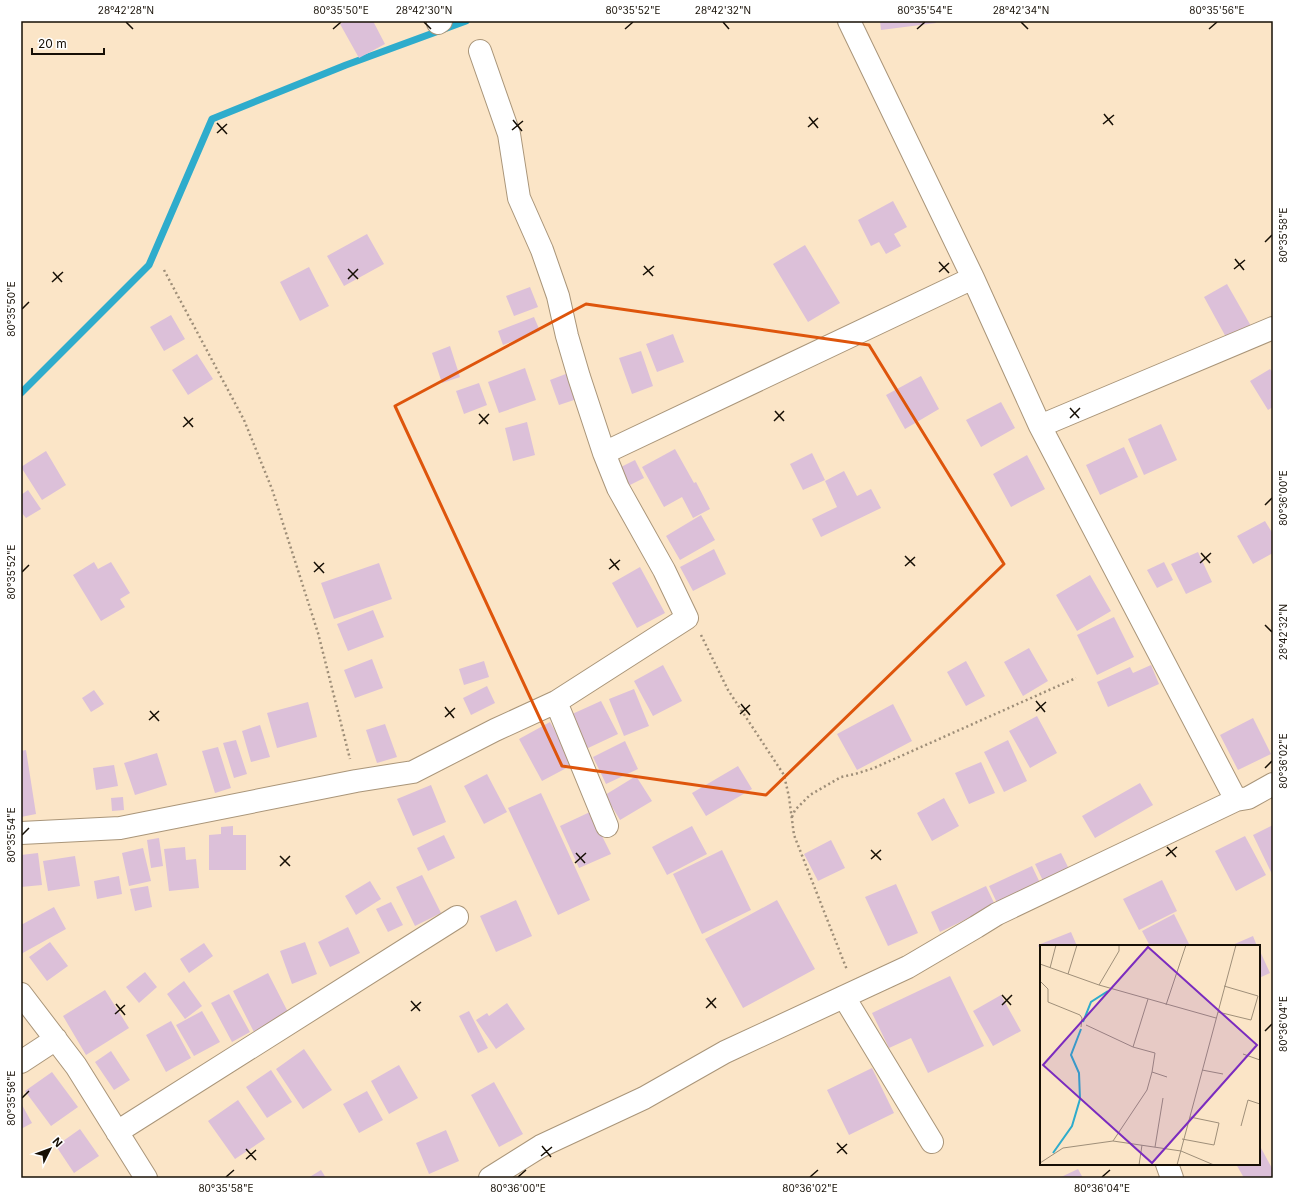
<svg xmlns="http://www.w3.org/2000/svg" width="1294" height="1199" font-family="Inter,sans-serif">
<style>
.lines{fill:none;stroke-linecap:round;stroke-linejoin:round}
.stream{stroke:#2eaccc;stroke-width:7}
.building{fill:#dcc0d9}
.street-casing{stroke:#a99579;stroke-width:24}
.path{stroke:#9e8e78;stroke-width:2.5;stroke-dasharray:2 3;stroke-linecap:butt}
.street{stroke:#fff;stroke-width:22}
.marked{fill:none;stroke:#de550c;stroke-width:3;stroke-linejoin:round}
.ticks{fill:none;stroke:#160f05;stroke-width:1.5}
.inset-river{fill:none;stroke:#2eaccc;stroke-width:2}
.inset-road{fill:none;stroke:#9f8f79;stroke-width:1}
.view{fill:#7b2cbf;fill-opacity:0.15;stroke:#7b2cbf;stroke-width:2}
.inset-edge{fill:none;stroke:#160f05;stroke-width:2}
.neatline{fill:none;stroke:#160f05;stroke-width:1.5}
.ticks-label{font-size:10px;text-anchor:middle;fill:#160f05}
</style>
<rect width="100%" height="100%" fill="#fbe5c7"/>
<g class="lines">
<path class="stream" d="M21,393L149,265L212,119L346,65L466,21"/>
</g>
<path class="building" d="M345,21H373L385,44L359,58L340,24Z
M880,21H935L936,23L881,30Z
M893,201L907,227L894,234L901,246L886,254L879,242L871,246L858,220Z
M367,234L384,264L344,286L327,256Z
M805,245L840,303L808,322L773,264Z
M309,267L329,306L300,321L280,282Z
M1227,284L1251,326L1227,339L1204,297Z
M530,287L538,307L514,316L506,296Z
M171,315L185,339L164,351L150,327Z
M534,317L540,331L503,345L498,331Z
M673,334L684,362L657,372L646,344Z
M450,346L460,377L442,383L432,353Z
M641,351L653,386L632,394L619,358Z
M197,354L213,379L188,395L172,370Z
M525,368L536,400L499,413L488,382Z
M1270,369L1273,373V407L1268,410L1250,381Z
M571,372L580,398L559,405L550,380Z
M921,376L939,409L905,429L886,395Z
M479,383L487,405L464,414L456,391Z
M1001,402L1015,428L981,447L966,420Z
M527,422L535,455L513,461L505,428Z
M1161,424L1177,460L1144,475L1128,439Z
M1124,447L1138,477L1100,495L1086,465Z
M675,449L694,483L696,482L710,509L693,518L682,497L664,507L642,467Z
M46,451L66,485L42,500L21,467Z
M812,453L825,480L803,490L790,464Z
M1027,455L1045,489L1011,507L993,474Z
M635,460L644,478L628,486L619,468Z
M844,471L857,496L871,489L881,508L821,537L812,519L837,507L825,481Z
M28,490L41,509L26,518L21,512V495Z
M701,515L715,540L680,560L666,536Z
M1265,521L1273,534V553L1253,564L1237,536Z
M714,549L726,574L693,591L680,567Z
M1198,552L1212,582L1186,594L1171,564Z
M94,562L98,569L111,562L130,593L120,599L125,607L101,621L73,575Z
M1164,562L1173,580L1157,588L1147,570Z
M379,563L392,599L334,619L321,583Z
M640,567L665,613L637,628L612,583Z
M1090,575L1111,611L1077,631L1056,595Z
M373,610L384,637L348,651L337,624Z
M1114,617L1134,657L1097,675L1077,635Z
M1029,648L1048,681L1023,696L1004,662Z
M372,659L383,688L355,698L344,670Z
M484,661L489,677L464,685L459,669Z
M966,661L985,696L966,706L947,672Z
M663,665L682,701L653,716L634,681Z
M1151,665L1159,684L1108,707L1097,682L1130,667L1133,673Z
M487,686L495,703L471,715L463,698Z
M634,689L649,726L624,736L609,699Z
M94,690L104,704L91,712L82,698Z
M601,701L618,734L586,749L570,715Z
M308,702L317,737L277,748L267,713Z
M893,704L912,741L857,770L837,734Z
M1037,716L1057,753L1030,768L1009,731Z
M1253,718L1271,754L1238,770L1220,735Z
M550,722L574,764L542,781L519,739Z
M385,724L397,757L377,763L366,730Z
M260,725L270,757L251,762L242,731Z
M236,740L247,774L234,778L223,743Z
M1008,740L1027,781L1004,792L984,752Z
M625,741L638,769L606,784L593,757Z
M218,747L231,788L215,793L202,751Z
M26,750L36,814L21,817V751Z
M157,753L167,785L135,795L124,763Z
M981,762L995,793L969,804L955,773Z
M114,765L118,786L96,790L93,768Z
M738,766L752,789L706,816L692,793Z
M487,774L507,812L484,824L464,786Z
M636,776L652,801L620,820L605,795Z
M1140,783L1153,805L1095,838L1082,816Z
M431,785L446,822L413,836L397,799Z
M541,793L590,900L558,915L508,808Z
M123,797L124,810L112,811L111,798Z
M944,798L959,826L932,841L917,813Z
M590,812L611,854L579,868L560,826Z
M1273,825V876L1253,835Z
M233,826V835H246V870H209V835L221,834V827Z
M692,826L707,854L667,875L652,847Z
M444,835L455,858L428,871L417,848Z
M1245,836L1266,875L1236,891L1215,851Z
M159,838L163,866L151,868L147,840Z
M831,840L845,868L818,881L804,854Z
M185,847L186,860L196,859L199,888L169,891L164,849Z
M143,848L151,881L129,886L122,853Z
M722,850L751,910L702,934L673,874Z
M38,853L42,885L21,887V855Z
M1061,853L1070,871L1044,883L1035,864Z
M75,856L80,886L48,891L43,861Z
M1032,866L1041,885L998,905L989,886Z
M422,875L441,913L415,926L396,887Z
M119,876L122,894L97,899L94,881Z
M1162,880L1177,911L1139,930L1123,899Z
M370,881L381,899L356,915L345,896Z
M896,884L918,933L888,946L865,897Z
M148,886L152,907L135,911L130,889Z
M986,886L995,905L940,932L931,912Z
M516,900L532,936L496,952L480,916Z
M777,900L815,969L743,1008L705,939Z
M391,902L403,925L388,932L376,909Z
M54,907L66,929L21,954V925Z
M1174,914L1190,946H1150L1142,931Z
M348,927L360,953L330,967L318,942Z
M1071,932L1077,946H1041V953L1038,945Z
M1253,936L1257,946H1230Z
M50,942L68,966L47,981L29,957Z
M305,942L317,974L292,984L280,951Z
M204,943L213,956L189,973L180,959Z
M1259,949L1270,973L1259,978Z
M145,972L157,987L139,1003L126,987Z
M268,973L290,1016L255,1034L233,991Z
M950,976L984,1046L928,1073L911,1038L889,1048L872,1013Z
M184,981L202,1006L185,1019L167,994Z
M105,990L129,1028L86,1055L63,1016Z
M229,994L250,1032L232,1042L211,1003Z
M1001,995L1021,1031L993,1046L973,1011Z
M507,1003L525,1029L496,1049L476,1020L487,1013L489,1016Z
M202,1011L220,1042L194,1056L176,1025Z
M469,1011L488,1048L478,1053L459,1016Z
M171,1021L191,1058L166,1072L146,1035Z
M304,1049L332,1090L303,1109L276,1069Z
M111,1051L130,1080L114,1090L95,1062Z
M399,1065L418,1098L389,1114L371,1081Z
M872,1068L894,1113L849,1135L827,1090Z
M271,1070L292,1102L267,1118L246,1087Z
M52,1072L78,1107L51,1126L25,1091Z
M494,1082L523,1134L499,1147L471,1095Z
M367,1091L383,1120L359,1133L343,1104Z
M238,1100L265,1139L235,1159L208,1121Z
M21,1103L32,1123L21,1129Z
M80,1129L99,1156L74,1173L56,1146Z
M446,1130L459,1161L429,1174L416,1143Z
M1261,1148L1273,1170V1178H1244L1236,1164H1259V1149Z
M1078,1169L1083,1178H1061V1177Z
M321,1170L326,1178H308Z"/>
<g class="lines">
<g class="street-casing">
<path id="street" d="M849,21L973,278L1040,426L1236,800
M438,23L441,21
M480,51L509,134L519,198L542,250L558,296L567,336L579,377L604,453
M1040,426L1273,328
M556,702L607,826
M21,833L120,828L356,781L413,772L495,730L556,702L687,618L664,570L618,488L604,453L973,278
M21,994L76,1066L146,1178
M844,997L932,1142
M21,1062L56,1039
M117,1132L457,917
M1167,1164L1172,1178
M490,1178L541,1146L644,1098L725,1052L908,967L976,927L997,914L1236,800L1248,798L1273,784"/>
</g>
<path class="path" d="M164,270L244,420L272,489L318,633L350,759
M701,635L728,690L784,775L789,797L794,835L847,970
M792,817L795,810L810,795L841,777L855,774L874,768L1076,678"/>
<use href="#street" class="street"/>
</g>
<path class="marked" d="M586,304L869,345L1004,564L766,795L562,766L395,406Z"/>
<path class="ticks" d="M126,22L133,29M424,22L431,29M723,22L729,29M1021,22L1028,29M333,29L341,22M625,29L633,22M917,29L925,22M1209,29L1217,22M1104,114L1113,125M809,117L818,128M513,120L522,131M217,123L227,134M1103,124L1114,115M808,127L818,118M512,130L523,121M217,133L227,124M1265,242L1272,235M1235,259L1244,270M939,262L949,273M644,266L653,276M348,269L358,279M1234,269L1245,260M53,272L62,282M939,272L949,263M643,275L654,266M348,279L358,269M52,282L63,272M22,309L29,302M1070,408L1079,418M775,411L784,421M479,414L488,424M184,417L193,427M1070,418L1080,408M774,421L784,411M479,424L489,414M183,427L193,418M1265,505L1272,498M1201,553L1210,563M905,556L915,566M610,559L619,570M314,562L324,573M1200,563L1211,553M905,566L915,557M609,569L620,560M22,572L29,565M314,572L324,563M1265,625L1272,632M1036,701L1045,712M741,704L750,715M445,707L454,718M150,711L159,721M1036,711L1046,702M740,714L750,705M445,717L455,708M149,720L159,711M1265,768L1272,761M22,835L29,828M1167,847L1176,857M871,850L881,860M576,853L585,863M280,856L290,866M1166,856L1177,847M871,859L881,850M575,863L586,853M280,866L290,856M1002,995L1011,1005M707,998L716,1008M411,1001L420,1011M116,1004L125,1015M1002,1005L1012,995M706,1008L716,998M411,1011L421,1002M115,1014L125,1005M1265,1031L1272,1024M22,1098L29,1091M837,1143L847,1154M542,1146L551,1157M246,1149L256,1160M837,1153L847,1144M541,1156L552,1147M246,1159L256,1150M226,1177L234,1170M518,1177L526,1170M810,1177L818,1170M1102,1177L1110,1170"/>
<g transform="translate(1040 945)">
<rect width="220" height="220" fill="#fbe5c7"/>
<path class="inset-river" d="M43,77L51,57L68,46M13,208L32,181L40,154L39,128L31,110L41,84"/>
<path class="inset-road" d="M0,19L59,40L176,73M10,23L16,0M28,29L37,0M0,36L8,44V57L40,70L42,73L41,82M59,40L79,6V0M126,60L146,0M178,67L211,75L218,51L184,41M46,80L93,102M203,109L220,115M162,125L183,129M112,127L127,132M201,181L208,155L220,159M142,194L174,200L179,178L150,172M73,196L107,145L112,127L115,108L93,102L108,54M115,202L123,153M0,218L23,203L73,196L141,206L174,220M99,220L102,200M137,220L196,0"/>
<path class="view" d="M108,2L217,100L112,218L3,120Z"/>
<rect width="220" height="220" class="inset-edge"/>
</g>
<rect width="1294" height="1199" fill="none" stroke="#ffffff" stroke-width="44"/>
<g transform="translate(50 1149) rotate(48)" stroke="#ffffff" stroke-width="3" paint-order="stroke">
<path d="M0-3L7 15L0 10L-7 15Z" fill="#160f05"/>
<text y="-6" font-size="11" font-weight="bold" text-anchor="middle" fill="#160f05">N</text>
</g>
<path d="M32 48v6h72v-6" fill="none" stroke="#160f05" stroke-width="2"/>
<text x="38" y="48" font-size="12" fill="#160f05" stroke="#ffffff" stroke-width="3" paint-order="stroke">20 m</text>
<rect x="22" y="22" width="1250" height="1155" class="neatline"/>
<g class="ticks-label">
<text x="126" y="14">28°42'28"N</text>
<text x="341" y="14">80°35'50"E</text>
<text x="424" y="14">28°42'30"N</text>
<text x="633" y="14">80°35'52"E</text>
<text x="723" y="14">28°42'32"N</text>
<text x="925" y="14">80°35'54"E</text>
<text x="1021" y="14">28°42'34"N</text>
<text x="1217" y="14">80°35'56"E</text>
<text transform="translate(1283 235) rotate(-90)" y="4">80°35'58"E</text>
<text transform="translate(11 309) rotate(-90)" y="4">80°35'50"E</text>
<text transform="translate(1283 498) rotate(-90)" y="4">80°36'00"E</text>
<text transform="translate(11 572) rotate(-90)" y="4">80°35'52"E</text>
<text transform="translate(1283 632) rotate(-90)" y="4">28°42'32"N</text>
<text transform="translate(1283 761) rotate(-90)" y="4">80°36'02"E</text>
<text transform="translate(11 835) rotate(-90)" y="4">80°35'54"E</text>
<text transform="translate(1283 1024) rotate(-90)" y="4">80°36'04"E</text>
<text transform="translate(11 1098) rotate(-90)" y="4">80°35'56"E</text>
<text x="226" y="1192">80°35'58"E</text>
<text x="518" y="1192">80°36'00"E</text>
<text x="810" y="1192">80°36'02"E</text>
<text x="1102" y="1192">80°36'04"E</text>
</g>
</svg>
